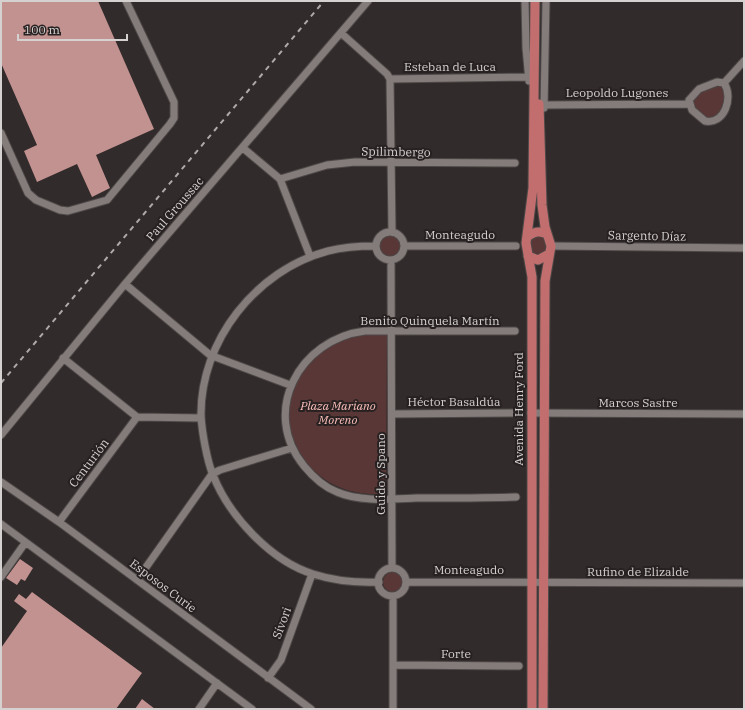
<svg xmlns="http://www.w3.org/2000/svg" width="745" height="710" font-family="'IBM Plex Serif',serif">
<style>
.green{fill:#593736}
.building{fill:#c29290}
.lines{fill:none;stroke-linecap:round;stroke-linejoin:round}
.minor-casing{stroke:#4e4948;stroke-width:9}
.major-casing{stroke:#4e4948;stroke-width:11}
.minor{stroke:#847c7b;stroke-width:7}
.major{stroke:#c36e6e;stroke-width:9}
.rail{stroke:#afaaaa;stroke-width:2;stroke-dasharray:5 5;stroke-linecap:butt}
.labels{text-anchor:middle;stroke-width:4;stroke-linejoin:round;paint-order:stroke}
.street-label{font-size:12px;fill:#d5d1d1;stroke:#282121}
.park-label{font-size:12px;font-style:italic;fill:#fbbeba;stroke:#282121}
</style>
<rect width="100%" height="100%" fill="#322b2b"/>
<path class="green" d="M715,86L723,87C728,102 723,117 705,118L695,109L692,101L701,91Z
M529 245a9 9 0 1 1 18 0a9 9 0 1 1-18 0Z
M380 246a10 10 0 1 1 20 0a10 10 0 1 1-20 0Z
M387,333L386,494C370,494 354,494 339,487C300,471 277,423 295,383C299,374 306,367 313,359C322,349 337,338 351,335C362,332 376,334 387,333Z
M383 582a10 10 0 1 1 20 0a10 10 0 1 1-20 0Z"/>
<path class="building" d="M1,1H98L154,129L96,155L110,188L92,197L77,164L37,182L24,151L37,145L1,63Z
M20,559L33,568L25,581L21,579L17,585L6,578Z
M32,592L142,673L116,709H1V648L27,611L14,601L19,594L26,599Z
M142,699L155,709H135Z"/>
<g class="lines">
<g class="minor-casing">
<path id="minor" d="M525,1L526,48L529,81
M341,33L387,74L390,79L529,77
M390,79L392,231
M717,82L724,83C734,98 724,125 705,121L692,110L689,100L699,89Z
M724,83L744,61
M544,105L689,104
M544,108L546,1
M1,133L28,193L36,200L60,210L68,211L107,200L170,124L174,118V102L126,1
M243,148L280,179L310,256
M280,179L327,165L355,162L515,163
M376 246a14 14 0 1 1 28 0a14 14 0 1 1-28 0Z
M376,246C360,246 343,247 328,251C256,270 200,341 201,416C202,432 207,461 213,475C229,516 271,561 313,574C335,581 356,583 379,582
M404,246H516
M551,246L744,248
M391,260L392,568
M125,284L210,355L290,385
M515,331H365C299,339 260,412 304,466C313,477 324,487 337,492C360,502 391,499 416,498C449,498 483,498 516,497
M63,358L137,417L201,418
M531,413L744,414
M392,414L517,413
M1,435L125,284L368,1
M1,482L59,522L311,709
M59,522L137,417
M1,524L252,709
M378 582a14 14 0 1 1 28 0a14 14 0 1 1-28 0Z
M1,577L25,543
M137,580L212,474L220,470L292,448
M406,582L744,583
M393,596V709
M394,665L519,666
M268,678L281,660L312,574
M199,709L217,683"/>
</g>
<g class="major-casing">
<path id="major" d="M539,104L542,205L545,227L551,246L545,281L543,709
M527,237C534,232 539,230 547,234
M528,256L538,260L549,254
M532,709V277L526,243L533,188L535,1"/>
</g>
<use href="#minor" class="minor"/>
<use href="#major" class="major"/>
<path class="rail" d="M1,383L324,1"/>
</g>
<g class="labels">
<g class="street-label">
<text x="450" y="71">Esteban de Luca</text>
<text x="617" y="97">Leopoldo Lugones</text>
<text transform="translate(396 152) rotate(1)" y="4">Spilimbergo</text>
<text transform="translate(175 209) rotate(-49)" y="4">Paul Groussac</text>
<text x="460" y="239">Monteagudo</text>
<text transform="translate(647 236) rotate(1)" y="4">Sargento Díaz</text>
<text x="430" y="325">Benito Quinquela Martín</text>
<text x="454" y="406">Héctor Basaldúa</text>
<text x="638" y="407">Marcos Sastre</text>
<text transform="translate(519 409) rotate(-90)" y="4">Avenida Henry Ford</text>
<text transform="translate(89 463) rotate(-53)" y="4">Centurión</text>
<text transform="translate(381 474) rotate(-90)" y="4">Guido y Spano</text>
<text x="469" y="574">Monteagudo</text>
<text x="638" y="576">Rufino de Elizalde</text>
<text transform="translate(163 586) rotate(37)" y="4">Esposos Curie</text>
<text transform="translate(282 623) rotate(-70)" y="4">Sívori</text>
<text x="456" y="658">Forte</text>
</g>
<g class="park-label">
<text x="338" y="410">Plaza Mariano<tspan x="338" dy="14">Moreno</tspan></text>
</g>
</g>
<rect width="745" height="710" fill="none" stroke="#d5d1d1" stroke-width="4"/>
<path d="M18 34v6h109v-6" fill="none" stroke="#d5d1d1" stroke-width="2"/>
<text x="24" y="34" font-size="12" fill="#d5d1d1" stroke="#282121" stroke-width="3" paint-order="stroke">100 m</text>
</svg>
